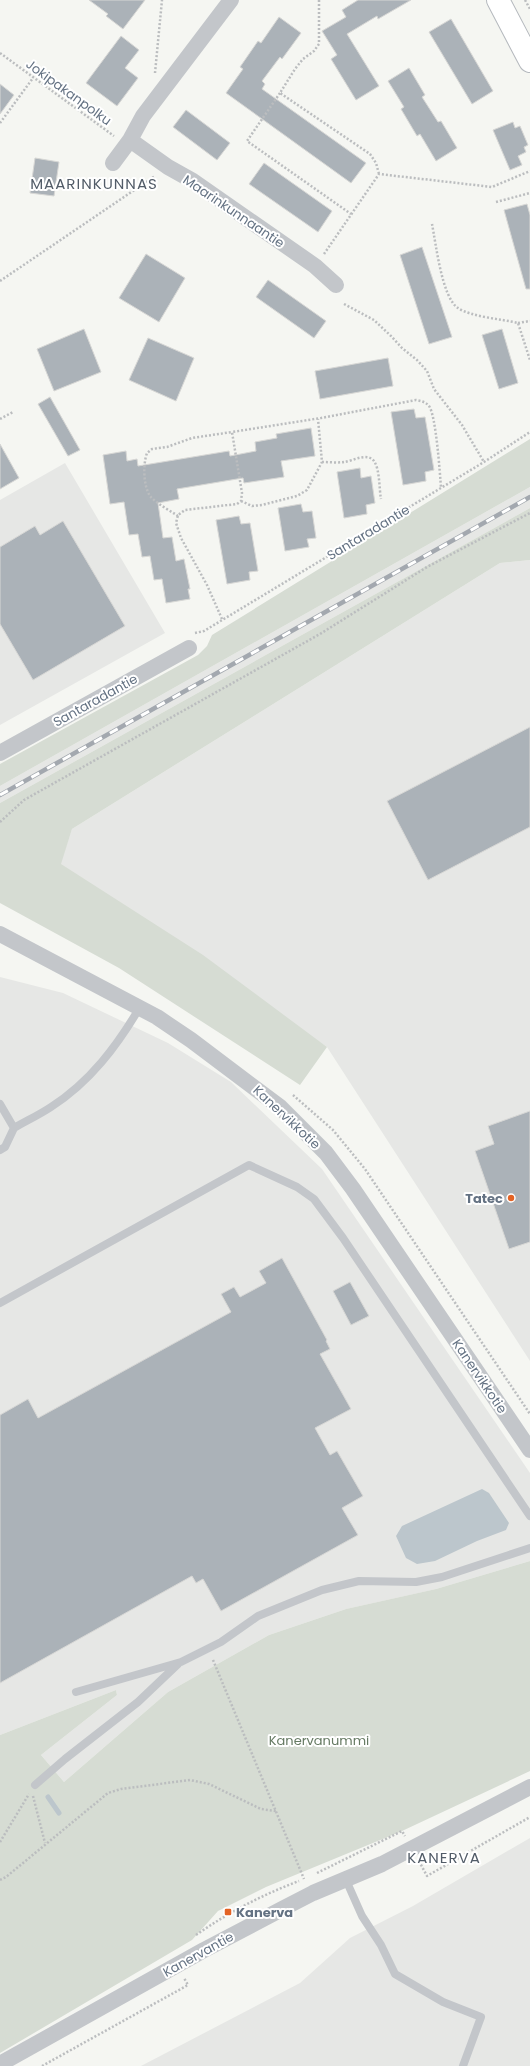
<svg xmlns="http://www.w3.org/2000/svg" width="530" height="2066" font-family="Poppins,sans-serif">
<style>
.built{fill:#e6e7e5}
.green{fill:#d6dcd3}
.water{fill:#bcc6cc}
.lines{fill:none;stroke-linecap:round;stroke-linejoin:round}
.stream{stroke:#bcc6cc;stroke-width:5}
.building{fill:#abb2b8;stroke:#d7d7d5}
.secondary-casing{stroke:#b5b9be;stroke-width:24}
.path{stroke:#bbbdbf;stroke-width:2.5;stroke-dasharray:2 2;stroke-linecap:butt}
.service{stroke:#c3c6ca;stroke-width:8}
.minor{stroke:#c3c6ca;stroke-width:16}
.secondary{stroke:#fff;stroke-width:22}
.rail-casing{stroke:#a3a8af;stroke-width:4.5}
.rail{stroke:#fff;stroke-width:3;stroke-dasharray:9;stroke-linecap:butt}
.poi-dot{fill:#e36325;stroke:#fff;stroke-width:1.5}
.labels{text-anchor:middle;stroke-width:4;stroke-linejoin:round;paint-order:stroke}
.street-label{font-size:13px;fill:#647283;stroke:#fff}
.poi-label{font-size:13px;font-weight:bold;fill:#647283;stroke:#fff;text-anchor:end}
.park-label{font-size:13px;fill:#667a63;stroke:#fff}
.quarter-label{font-size:15px;letter-spacing:1px;fill:#525c68;stroke:#fff}
</style>
<rect width="100%" height="100%" fill="#f5f6f2"/>
<path class="built" d="M65,463L165,633L0,725V500Z
M530,487V508L0,803V786Z
M530,560V1361L327,1047L60,864L72,829L500,563Z
M0,977L63,993L168,1043L231,1082L322,1169L530,1473V1561L436,1589L346,1609L269,1635L168,1692L64,1782L41,1755L117,1695L116,1690L0,1735Z
M530,1838V2066H141L300,1983L350,1938L413,1906Z"/>
<path class="green" d="M530,439V487L0,786V764L198,655L207,646L212,635Z
M530,508V560L500,563L72,829L61,864L203,955L327,1047L300,1085L119,968L0,903V803Z
M530,1561V1771L402,1831L266,1887L218,1911L192,1940L0,2053V1735L116,1690L117,1695L41,1755L64,1782L168,1692L269,1635L346,1609L436,1589Z"/>
<path class="water" d="M482,1489L489,1493L509,1523L506,1530L477,1541L435,1561L417,1564L406,1558L396,1536L402,1526Z"/>
<g class="lines">
<path class="stream" d="M48,1797L59,1813"/>
</g>
<path class="building" d="M89,0H145L123,29L106,16L108,14Z
M358,0H411L378,19L377,16L347,34L379,86L356,100L331,59L337,55L322,31L346,17L342,10Z
M279,17L301,33L282,59L280,57L262,81L265,84L262,89L366,163L351,183L226,93L243,69L240,67L258,41L261,43Z
M451,19L493,91L472,104L429,32Z
M121,36L139,50L125,68L138,78L117,106L86,83Z
M409,68L425,95L422,97L438,122L441,121L457,148L436,161L420,134L417,136L401,109L404,107L388,81Z
M0,84L14,95L0,114Z
M186,110L230,143L217,160L173,127Z
M513,122L515,128L520,126L528,145L524,147L526,152L518,156L522,165L510,170L493,130Z
M35,158L59,162L54,196L30,193Z
M264,163L332,211L318,232L249,184Z
M527,204L530,215V289H526L504,210Z
M422,247L452,337L429,344L400,255Z
M146,254L185,278L159,322L119,298Z
M268,280L326,321L314,338L256,297Z
M84,329L101,372L54,391L37,349Z
M502,329L518,383L499,389L482,335Z
M148,338L194,358L176,401L129,380Z
M388,358L393,386L320,399L315,371Z
M50,397L80,450L68,456L38,404Z
M414,409L416,418L425,417L434,470L425,472L426,481L403,485L391,412Z
M311,428L315,456L281,461L284,477L244,483L243,478L177,489L179,499L158,503L163,538L172,537L176,561L184,559L190,589H188L190,599L166,603L162,579L154,580L150,556L142,557L138,534L129,535L124,502L110,504L103,455L126,451L127,461L137,459L138,466L229,451L230,456L256,451L255,442L277,438L276,434Z
M0,444L19,478L0,489Z
M360,468L361,478L371,476L375,503L366,505L367,514L344,518L337,472Z
M301,504L303,512L312,511L316,538L307,539L309,547L285,551L278,508Z
M239,516L241,524L250,523L258,571L249,572L250,580L227,584L216,520Z
M63,521L125,626L33,680L0,624V547L35,526L40,535Z
M530,727V827L428,880L387,801Z
M530,1111V1242L509,1249L475,1151L494,1144L488,1126Z
M282,1258L327,1340L326,1341L330,1349L320,1354L351,1409L315,1428L330,1455L337,1451L363,1496L342,1508L358,1535L221,1611L203,1579L196,1583L192,1576L0,1683V1415L28,1399L38,1418L231,1312L221,1294L234,1287L240,1297L266,1283L259,1271Z
M350,1282L369,1316L351,1325L333,1291Z"/>
<g class="lines">
<g class="secondary-casing">
<path id="secondary" d="M498,0L530,61"/>
</g>
<path class="path" d="M319,0V44L314,51L303,59L295,69L280,93L370,154L376,163L379,174
M525,0L530,9
M0,53L114,136
M155,73L162,0
M280,93L247,141L351,214
M0,123L33,78
M496,202L530,193
M432,224C436,244 442,298 458,308C471,317 502,319 518,323L530,360
M324,254L379,174L492,187L530,171
M0,281L155,176
M344,304L374,320L391,336L402,348L417,360L427,371L434,389L462,425L484,462
M518,323L530,321
M0,419L13,412
M322,462C329,462 337,463 344,462C353,461 367,452 374,461C380,470 379,488 381,499
M241,501L252,506L262,505L297,496L307,490L322,462L318,419
M178,516C169,510 157,504 150,496C143,485 143,464 147,453L152,449L167,447L192,438L232,432
M222,619L207,585L181,538L176,523L178,515L185,510L237,504L241,501L242,493L232,432L321,418L416,400C421,401 426,402 429,406C436,415 440,474 441,488
M195,633L204,631L484,462L530,432
M0,822L24,800L320,634L427,567L530,513
M293,1095L333,1130L365,1169L530,1414
M213,1660L304,1879
M33,1796L45,1843
M0,1842L29,1794
M419,1861L427,1876L530,1817
M317,1873L402,1831L405,1836
M0,1880L6,1877L108,1793L121,1789L190,1780L209,1784L261,1809L276,1811
M196,1935C229,1912 262,1895 299,1881
M42,2066L188,1985L184,1978"/>
<path class="service" d="M0,1104L14,1128C26,1121 39,1115 51,1107C90,1082 117,1046 140,1007
M0,1150L5,1147L14,1128
M0,1303L249,1165L297,1187L314,1199L343,1238L530,1516
M76,1692L181,1662L221,1642L258,1616L322,1590L359,1581L416,1582L442,1577L530,1548
M35,1785L65,1759L138,1702L178,1664
M346,1880L362,1916L381,1945L395,1974L443,2002L481,2017L463,2066"/>
<path class="minor" d="M231,0L143,116L130,140L168,167L193,181L315,266L336,285
M113,163L130,140
M0,753L189,648
M0,934L157,1017L191,1040L280,1107L326,1153L353,1189L530,1450
M0,2064L204,1950L282,1909L313,1893L382,1864L530,1787"/>
<use href="#secondary" class="secondary"/>
<g class="rail-casing">
<path id="rail" d="M0,795L530,497"/>
</g>
<use href="#rail" class="rail"/>
</g>
<g class="poi-dot">
<circle cx="511" cy="1198" r="4"/>
<rect x="224" y="1908" width="8" height="8" rx="2"/>
</g>
<g class="labels">
<g class="street-label">
<text transform="translate(69 92) rotate(36)" y="5">Jokipakanpolku</text>
<text transform="translate(234 211) rotate(34)" y="5">Maarinkunnaantie</text>
<text transform="translate(368 532) rotate(-31)" y="5">Santaradantie</text>
<text transform="translate(95 700) rotate(-29)" y="5">Santaradantie</text>
<text transform="translate(287 1117) rotate(43)" y="5">Kanervikkotie</text>
<text transform="translate(480 1376) rotate(56)" y="5">Kanervikkotie</text>
<text transform="translate(198 1954) rotate(-29)" y="5">Kanervantie</text>
</g>
<g class="poi-label">
<text x="503" y="1203">Tatec</text>
<text x="236" y="1917" text-anchor="start">Kanerva</text>
</g>
<g class="park-label">
<text x="319" y="1745">Kanervanummi</text>
</g>
<g class="quarter-label">
<text x="94" y="189">MAARINKUNNAS</text>
<text x="444" y="1863">KANERVA</text>
</g>
</g>
</svg>
